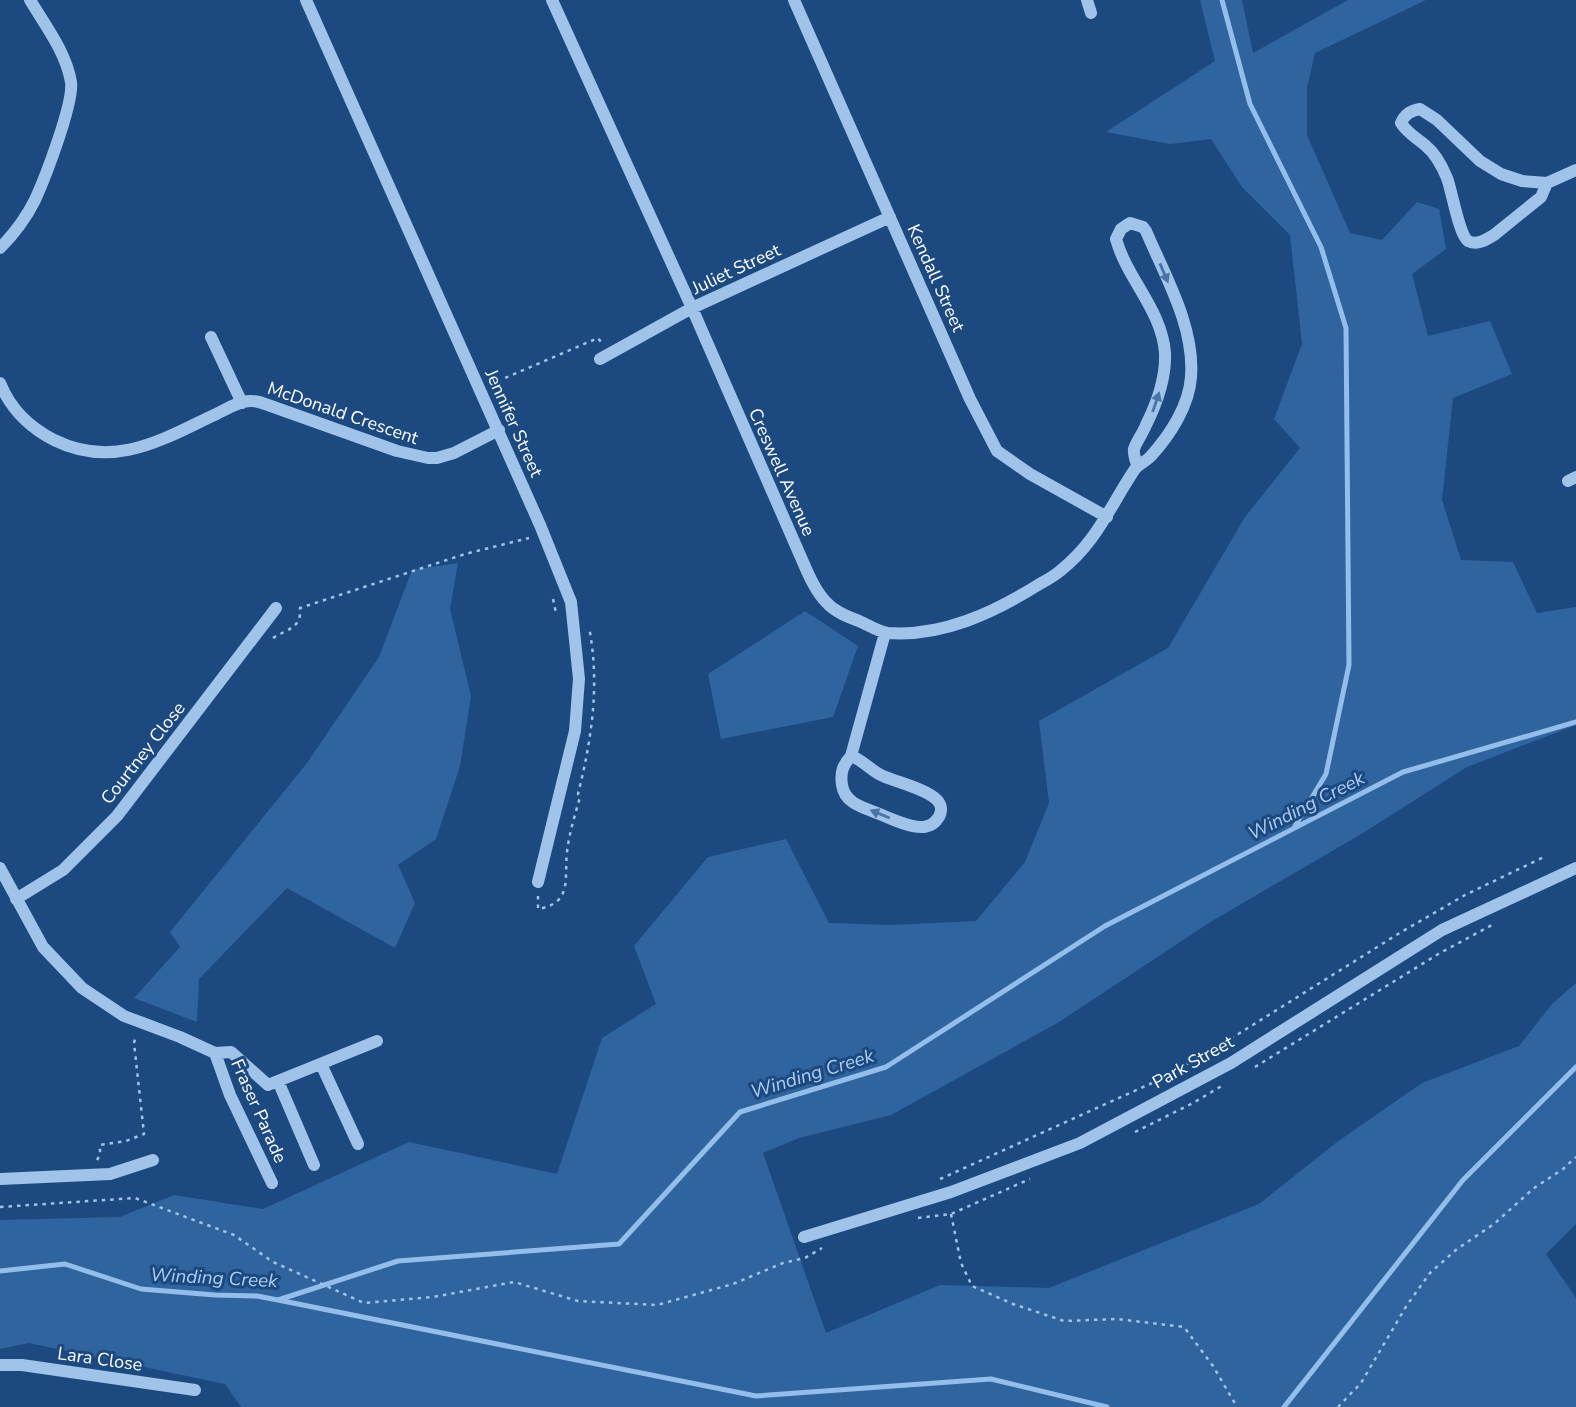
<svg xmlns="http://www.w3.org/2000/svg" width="1576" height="1407" font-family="'Nunito Sans',sans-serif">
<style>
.green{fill:#2f649f}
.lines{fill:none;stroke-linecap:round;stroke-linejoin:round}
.stream{stroke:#93beeb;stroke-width:5}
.path{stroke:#a0c3e9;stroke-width:2.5;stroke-dasharray:3.5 5;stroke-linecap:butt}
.minor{stroke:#a0c3e9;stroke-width:12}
.oneway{fill:#4a74a5}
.labels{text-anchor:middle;stroke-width:6;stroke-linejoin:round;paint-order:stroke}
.street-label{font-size:18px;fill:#fff;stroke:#1c4a80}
.water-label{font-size:19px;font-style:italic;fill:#abcdf1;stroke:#1c4a80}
</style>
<rect width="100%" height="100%" fill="#1c4a80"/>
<path class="green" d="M1200,0H1242L1253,53L1348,0H1426L1315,53L1307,88V135L1350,233L1382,240L1417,202L1439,209L1446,249L1412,274L1428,336L1490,321L1512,374L1453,398L1442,500L1461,560L1513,562L1537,613L1576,607V725L1467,767L1363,833L1212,921L1059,1022L891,1115L799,1138L763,1153L826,1333L940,1285L1049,1288L1259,1204L1337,1142L1422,1083L1519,1046L1552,1004L1576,983V1224L1546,1254L1576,1298V1407H241L225,1384L29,1343L0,1349V1220L120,1217L174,1195L263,1209L409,1142L557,1174L602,1038L656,1004L634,946L708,857L786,839L829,923L892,925L976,921L1025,862L1049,803L1039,721L1168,648L1245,517L1300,448L1274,419L1302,344L1290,235L1242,187L1211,139L1170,144L1106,132L1215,61Z
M458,563L450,609L471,696L460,766L436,839L398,865L415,903L395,948L287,888L199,979L197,1022L134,998L180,947L170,932L307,763L379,657L412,570Z
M805,611L858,646L833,717L721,739L708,674Z"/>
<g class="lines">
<path class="stream" d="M1222,0L1250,104L1321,247L1346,328L1349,665L1326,774L1295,826
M0,1271L65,1264L141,1289L215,1295L257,1296L278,1300L756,1396L991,1379L1107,1407
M278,1300L398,1261L619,1244L740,1112L886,1067L1105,926L1403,772L1576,722
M1284,1407L1463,1180L1576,1067"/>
<path class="path" d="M503,406L504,396L498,381L598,338L601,342
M553,599L556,613
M273,638C287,629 302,628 300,608L465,554L529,538
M538,896V909C573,903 564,879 567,852C569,834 575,815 580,797L578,794C592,738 600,684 589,627
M1255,1067L1440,953L1492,925
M1135,1132L1193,1103L1225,1084
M97,1160L100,1155V1145L126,1141L144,1134L134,1043L136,1035
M940,1179L1152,1083L1216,1048L1398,934L1465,895L1544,857
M0,1207L135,1198L234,1235L273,1262L364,1303L433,1297L514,1282L578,1301L657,1305L733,1284L783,1263L805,1258L822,1248
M951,1214L961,1263L972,1286L1013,1304L1064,1321L1117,1319L1184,1327L1213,1366L1237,1407
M918,1218L951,1214L1030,1179
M1338,1407L1361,1383L1407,1305L1430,1273L1457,1249L1494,1224L1534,1188L1563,1169L1576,1157"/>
<path class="minor" d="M306,0L540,525L571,602L579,679L575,731L538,882
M552,0L692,308L803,562C809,576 816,592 827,603C835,612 848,617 859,621C868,625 879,632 888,633C942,637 993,613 1038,585C1045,581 1053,577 1060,571C1097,542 1110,506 1135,469C1139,463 1146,462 1151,456C1170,435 1189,406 1191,377C1195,327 1165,276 1146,231L1143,227L1130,223L1121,229L1116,239C1127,279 1162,310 1165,353C1166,378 1157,403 1146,425C1143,433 1136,442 1134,449C1133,454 1136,461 1137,465
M794,0L970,399L997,451L1030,474L1107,517
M1087,0L1091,13
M1547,183L1541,197L1494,235C1487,239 1477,246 1468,241C1459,235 1452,191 1447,178C1442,166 1436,154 1426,146C1417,138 1407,133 1401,123C1405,114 1410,111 1420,109L1437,120L1480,161L1501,174L1522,181L1547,183L1576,170
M0,248C14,234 26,218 35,200C45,178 74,103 71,82C66,52 45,25 30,0
M211,337L242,403
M600,359L692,308L890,217
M0,383C11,410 29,427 54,440C113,469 160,441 212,416C224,411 239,400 252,401C257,401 263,403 268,405L397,451L428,458H437L454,453L499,430
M1568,481L1576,477
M851,756C863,760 871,771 883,776C896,782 927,789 937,800C947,810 937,825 924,827C911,828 894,820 882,815C866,808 845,805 842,785C840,772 843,765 851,756L885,633
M0,868L43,947L82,988L124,1016L180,1037L215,1053L230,1095L272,1183
M16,899L63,870L117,816L276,608
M215,1053L231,1052L268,1085L377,1041
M321,1064L358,1144
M278,1081L314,1165
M0,1179L110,1174L153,1160
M804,1237L951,1192L1080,1143L1231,1063L1442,930L1576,868
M0,1365H22L195,1390"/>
</g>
<defs><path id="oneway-solid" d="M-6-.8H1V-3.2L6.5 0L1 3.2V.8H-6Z" transform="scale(1.75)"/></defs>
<g class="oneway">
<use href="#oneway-solid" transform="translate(1164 273) rotate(67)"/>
<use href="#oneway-solid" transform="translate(1156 402) rotate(-71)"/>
<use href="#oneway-solid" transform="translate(880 814) rotate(-158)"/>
</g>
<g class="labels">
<g class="street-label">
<text transform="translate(736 269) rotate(-25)" y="6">Juliet Street</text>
<text transform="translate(936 278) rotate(66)" y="6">Kendall Street</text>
<text transform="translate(343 413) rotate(19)" y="6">McDonald Crescent</text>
<text transform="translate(514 423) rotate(66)" y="6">Jennifer Street</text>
<text transform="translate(782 472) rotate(66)" y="6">Creswell Avenue</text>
<text transform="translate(143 753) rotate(-52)" y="6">Courtney Close</text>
<text transform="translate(1193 1062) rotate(-29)" y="6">Park Street</text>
<text transform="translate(259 1111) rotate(66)" y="6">Fraser Parade</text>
<text transform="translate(100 1359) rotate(8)" y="6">Lara Close</text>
</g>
<g class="water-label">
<text transform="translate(1306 805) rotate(-27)" y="7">Winding Creek</text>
<text transform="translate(812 1073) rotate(-17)" y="7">Winding Creek</text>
<text transform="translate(214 1277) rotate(3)" y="7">Winding Creek</text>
</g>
</g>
</svg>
